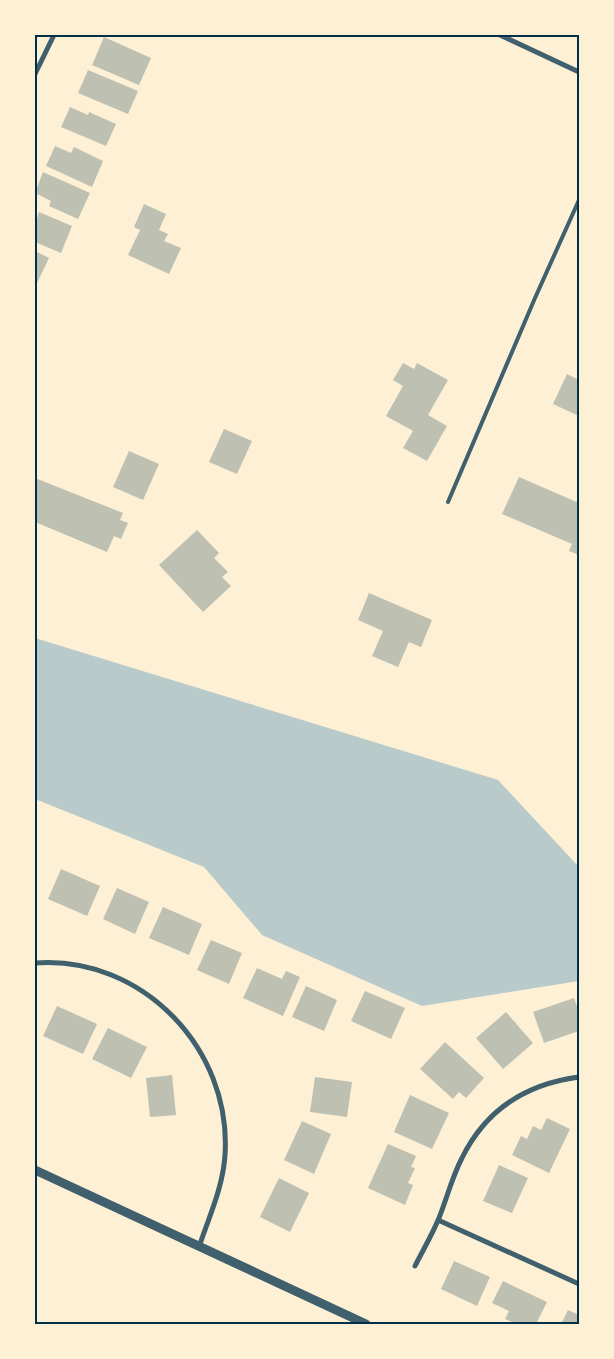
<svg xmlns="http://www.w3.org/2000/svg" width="614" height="1359" font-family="'Asap Condensed',sans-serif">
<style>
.green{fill:#b9caca}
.building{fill:#bec0b2}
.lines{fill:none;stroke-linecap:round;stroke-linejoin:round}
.service{stroke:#3f606c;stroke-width:4}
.minor{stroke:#3f606c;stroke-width:5}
.tertiary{stroke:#3f606c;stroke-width:9}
.neatline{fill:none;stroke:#003049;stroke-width:2}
</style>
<rect width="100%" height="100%" fill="#fdf0d5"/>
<path class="green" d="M35,638L498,780L579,867V981L422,1006L262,935L204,867L35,799Z"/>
<path class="building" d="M104,37L151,58L139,85L92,65Z
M88,70L138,91L128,114L78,93Z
M70,107L88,115L89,112L116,124L106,146L61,127Z
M55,146L71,153L74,147L103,161L92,187L46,166Z
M43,172L90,193L78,219L49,206L51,201L35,193Z
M144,204L166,214L159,230L168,234L164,241L181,248L169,274L128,255L140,230L134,227Z
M39,212L72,226L61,253L35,242V218L37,219Z
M35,251L49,258L37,283L35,282Z
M403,363L414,369L417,363L448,380L428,415L447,426L427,461L403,448L413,431L386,416L403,386L393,380Z
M567,374L579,380V416L553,404Z
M224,429L252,441L237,474L209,462Z
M129,451L159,464L143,500L113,487Z
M519,477L579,503V555L569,551L572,544L502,514Z
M35,478L123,513L120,520L128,523L121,539L114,536L107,552L35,522Z
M197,530L219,553L214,558L228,572L222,577L231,586L203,612L159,565Z
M369,593L432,620L421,647L409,642L398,667L372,656L383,631L358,620Z
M61,869L100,886L87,916L48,899Z
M117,888L149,902L135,934L103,919Z
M163,907L202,924L189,955L149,938Z
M211,940L242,953L229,984L197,970Z
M257,968L282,979L286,971L300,977L283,1016L243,998Z
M306,986L337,1000L324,1031L292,1017Z
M365,991L405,1008L391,1039L351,1021Z
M574,998L579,1012V1031L544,1043L533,1012Z
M57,1006L97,1024L83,1054L43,1036Z
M506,1012L533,1043L503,1069L476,1038Z
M108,1028L147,1047L131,1078L92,1059Z
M445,1042L484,1078L466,1098L459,1092L453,1099L420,1069Z
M172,1075L176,1115L150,1117L146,1078Z
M315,1077L352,1082L347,1117L310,1112Z
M410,1095L449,1113L432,1149L394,1132Z
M547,1118L570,1129L549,1173L512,1155L521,1136L527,1139L533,1126L541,1130Z
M302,1121L331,1134L314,1174L284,1160Z
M388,1144L416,1156L411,1167L415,1168L408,1183L413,1185L405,1205L368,1188Z
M499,1165L528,1178L512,1213L483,1201Z
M279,1178L309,1193L290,1232L260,1217Z
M454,1261L490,1277L477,1306L441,1289Z
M503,1281L547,1302L536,1324L531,1322L530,1324H517L505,1319L509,1311L492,1303Z
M568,1310L579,1315V1324H561Z"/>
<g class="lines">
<path class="service" d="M448,502L535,298L579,200"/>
<path class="minor" d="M500,35L579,72
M35,74L54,35
M35,963C142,955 232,1049 225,1155C223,1187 209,1217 199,1247
M438,1220L579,1284
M415,1266C423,1250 432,1235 439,1218C447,1198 452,1177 462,1158C486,1109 526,1084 579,1077"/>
<path class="tertiary" d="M35,1170L366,1324"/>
</g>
<rect width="614" height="1359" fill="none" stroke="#fdf0d5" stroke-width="72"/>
<rect x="36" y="36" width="542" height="1287" class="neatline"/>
</svg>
